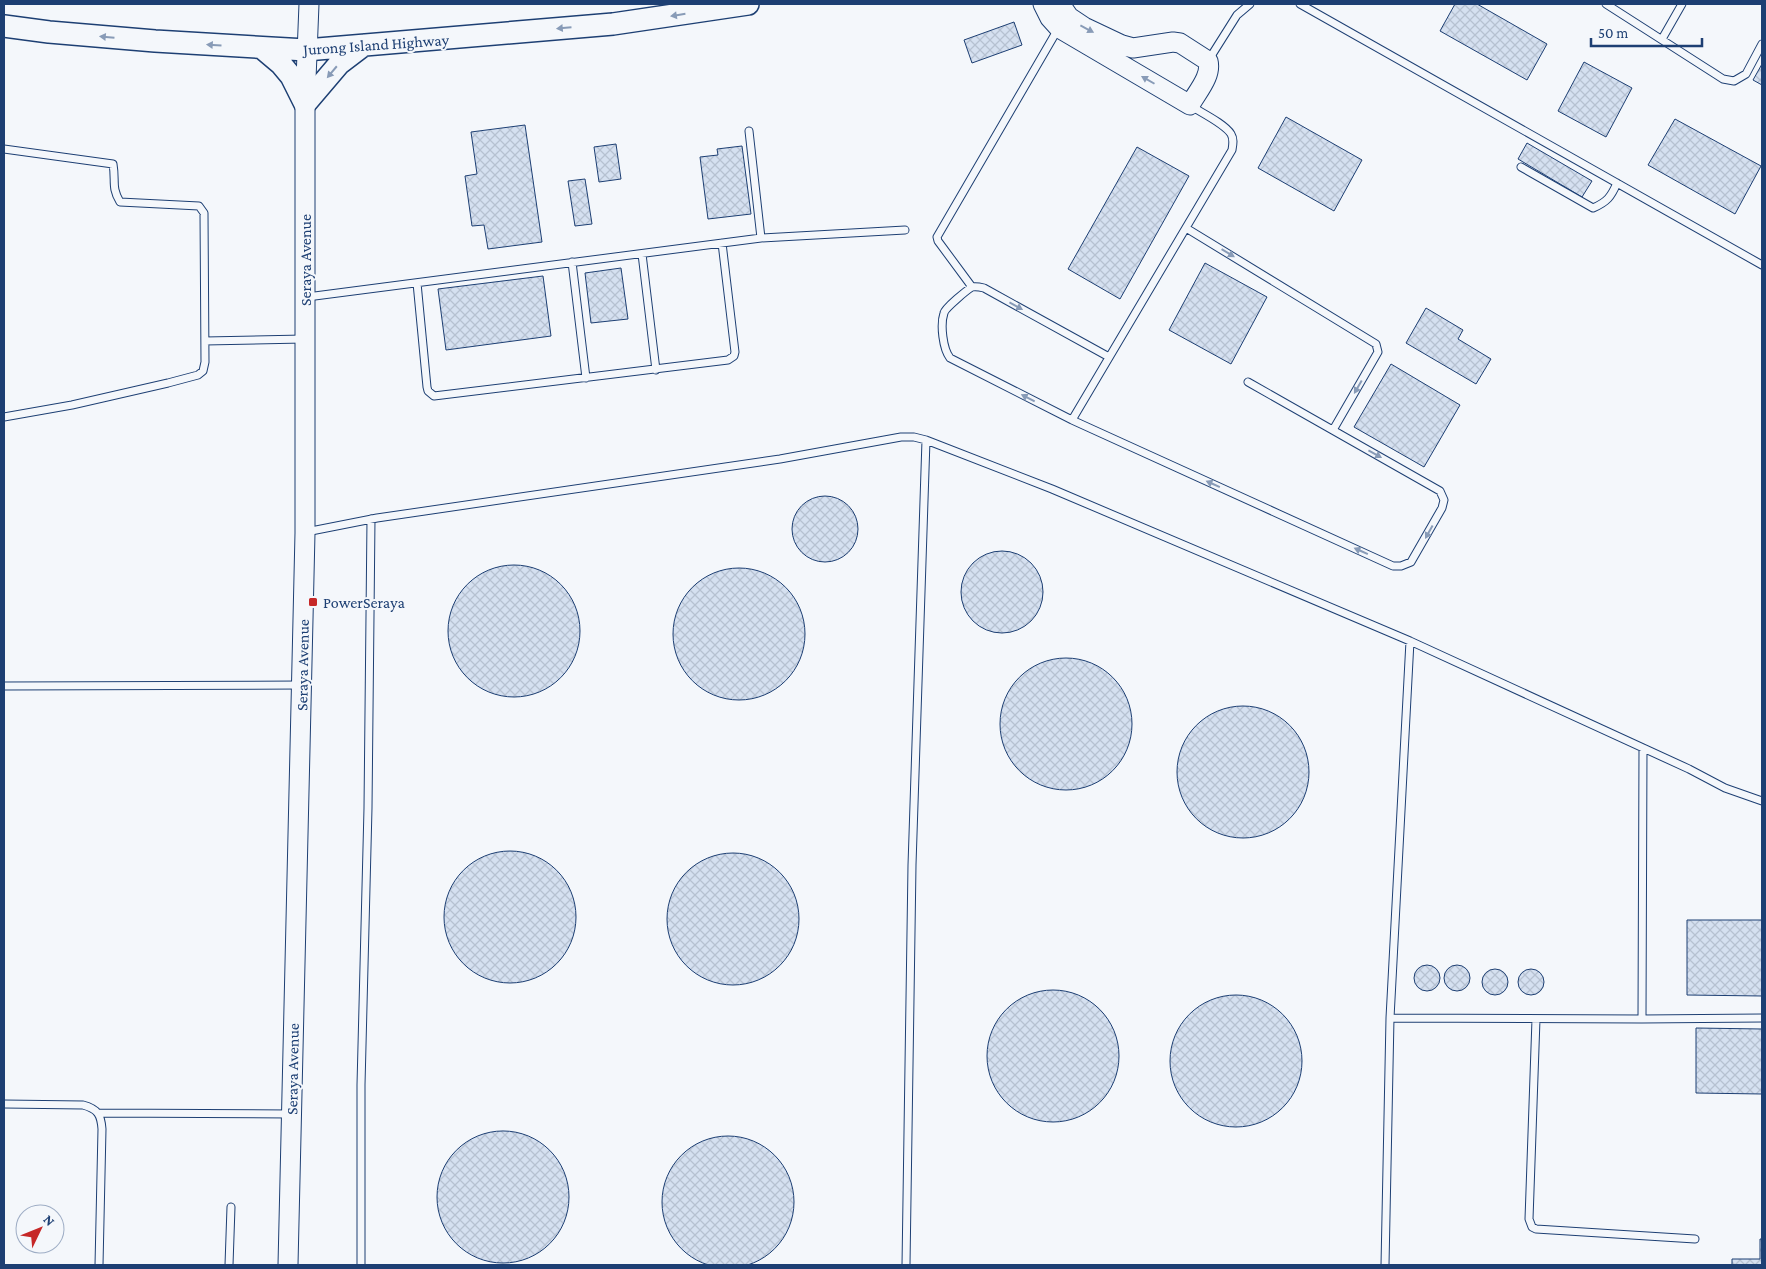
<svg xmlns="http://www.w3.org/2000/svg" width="1766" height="1269" font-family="'Crimson Pro',serif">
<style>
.building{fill:url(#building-cross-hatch);stroke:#1d3f73}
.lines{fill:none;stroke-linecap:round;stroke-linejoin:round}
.lane-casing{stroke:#1d3f73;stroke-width:9}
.secondary-casing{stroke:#1d3f73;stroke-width:21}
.primary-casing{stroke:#1d3f73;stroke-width:24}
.lane{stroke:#f4f7fb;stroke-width:7}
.secondary{stroke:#f4f7fb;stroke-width:19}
.primary{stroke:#f4f7fb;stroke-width:21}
.oneway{fill:#889bb7}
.poi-dot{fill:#c62828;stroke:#f4f7fb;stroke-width:2}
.labels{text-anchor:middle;stroke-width:4;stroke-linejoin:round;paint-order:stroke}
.street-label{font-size:16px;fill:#1d3f73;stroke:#f4f7fb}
.poi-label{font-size:16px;fill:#1d3f73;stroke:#f4f7fb;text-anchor:start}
</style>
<defs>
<pattern id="building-cross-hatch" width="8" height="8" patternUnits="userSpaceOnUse" patternTransform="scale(1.25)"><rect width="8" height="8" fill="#d5e0f0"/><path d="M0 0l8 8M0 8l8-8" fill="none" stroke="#b6c1d1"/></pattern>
</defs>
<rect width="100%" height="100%" fill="#f4f7fb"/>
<path class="building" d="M1455,4H1477L1547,44L1527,80L1440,31Z
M1014,22L1022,45L972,63L964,40Z
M1584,62L1632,88L1606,137L1558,111Z
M1762,64V85L1753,80Z
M1286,117L1362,160L1334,211L1258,168Z
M1675,119L1761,166L1735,214L1648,165Z
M525,125L542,242L488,249L484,225L472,226L465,176L477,174L471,132Z
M1527,143L1592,181L1582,197L1518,159Z
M616,144L621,179L599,182L594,147Z
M742,146L751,214L708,219L700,157L718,155L717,149Z
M1137,147L1189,176L1120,299L1068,269Z
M585,179L592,224L575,226L568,181Z
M1205,263L1267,297L1231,364L1169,330Z
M621,268L628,319L591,323L585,273Z
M543,276L551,336L446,350L438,289Z
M1426,308L1463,330L1458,339L1491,359L1476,384L1406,343Z
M1391,364L1460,405L1424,467L1354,427Z
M792 529a33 33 0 1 1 66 0a33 33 0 1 1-66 0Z
M961 592a41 41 0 1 1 82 0a41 41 0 1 1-82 0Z
M448 631a66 66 0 1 1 132 0a66 66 0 1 1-132 0Z
M673 634a66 66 0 1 1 132 0a66 66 0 1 1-132 0Z
M1000 724a66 66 0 1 1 132 0a66 66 0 1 1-132 0Z
M1177 772a66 66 0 1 1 132 0a66 66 0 1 1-132 0Z
M444 917a66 66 0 1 1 132 0a66 66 0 1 1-132 0Z
M667 919a66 66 0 1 1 132 0a66 66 0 1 1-132 0Z
M1687,920H1762V996L1687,995Z
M1444 978a13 13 0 1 1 26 0a13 13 0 1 1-26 0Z
M1414 978a13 13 0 1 1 26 0a13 13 0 1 1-26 0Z
M1482 982a13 13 0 1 1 26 0a13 13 0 1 1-26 0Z
M1518 982a13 13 0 1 1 26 0a13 13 0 1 1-26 0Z
M987 1056a66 66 0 1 1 132 0a66 66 0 1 1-132 0Z
M1170 1061a66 66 0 1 1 132 0a66 66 0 1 1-132 0Z
M1696,1028L1762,1029V1094L1696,1093Z
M437 1197a66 66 0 1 1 132 0a66 66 0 1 1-132 0Z
M662 1202a66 66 0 1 1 132 0a66 66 0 1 1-132 0Z
M1760,1239H1762V1265H1732V1259H1760Z"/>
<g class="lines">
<g class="lane-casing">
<path id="lane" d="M1300,4L1762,265
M1606,4L1723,79L1734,81L1746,74L1762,44
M1662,39L1682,4
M1208,61L1237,15L1250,4
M749,131L761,238
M4,149L113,164C116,181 111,187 120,202L199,206L204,213L205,362L203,371L198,375L168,383L72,405L4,417
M1521,167L1593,208C1607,202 1611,197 1617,183
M1186,228L1376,344L1378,352L1333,430
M642,254L656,370
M572,262L586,378
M417,283L427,387L428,391L434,396L728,360L734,356L735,352L722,243
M972,287L938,241L937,237L1058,29
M307,297L761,238L905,230
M205,341L304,339
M1109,357L984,288C980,287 976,286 972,287C967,290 945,308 944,313C940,325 943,349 950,358L1072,420L1393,566H1401L1411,562L1442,508L1444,500L1440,491L1248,382
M1072,420L1232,150C1233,144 1234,139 1231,134C1225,124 1202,113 1191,106
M306,532L377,518L780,459L901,437H914L926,440L1052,489L1410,641L1689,769L1725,788L1762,801
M4,686L301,685
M1390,1018L1642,1019L1762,1018
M1536,1019L1529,1219L1532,1227L1536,1229L1695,1239
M1642,1019L1643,748
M4,1104L83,1105C98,1109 101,1115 102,1129L99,1265
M98,1113L290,1114
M229,1265L231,1207
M361,1265V1085L368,808L371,519
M906,1265L912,865L926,440
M1385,1265L1390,1018L1410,641"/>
</g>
<g class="secondary-casing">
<path id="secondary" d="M1043,4L1050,18L1059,28L1190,105C1197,92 1212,76 1208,61L1180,43L1173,42L1133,48L1122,45L1084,27L1069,17L1060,4
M288,1265L305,533V104L309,4"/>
</g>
<g class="primary-casing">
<path id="primary" d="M4,26L49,32L155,41L306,50L613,24L748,4
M262,48L281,64L291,76L305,104L339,64L364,45"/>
</g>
<use href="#lane" class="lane"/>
<use href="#secondary" class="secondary"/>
<use href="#primary" class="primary"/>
</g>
<defs><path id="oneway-solid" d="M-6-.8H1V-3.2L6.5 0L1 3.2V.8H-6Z" transform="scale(1.25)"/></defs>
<g class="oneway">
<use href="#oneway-solid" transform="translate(678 15) rotate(171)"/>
<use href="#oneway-solid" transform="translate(564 28) rotate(175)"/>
<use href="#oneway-solid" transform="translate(1087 29) rotate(28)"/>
<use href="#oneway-solid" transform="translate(107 37) rotate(-175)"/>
<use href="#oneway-solid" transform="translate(214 45) rotate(-176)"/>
<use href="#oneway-solid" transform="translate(332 72) rotate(130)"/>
<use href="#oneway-solid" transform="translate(1148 80) rotate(-150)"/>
<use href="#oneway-solid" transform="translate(1228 253) rotate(31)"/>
<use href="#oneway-solid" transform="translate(1016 306) rotate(29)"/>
<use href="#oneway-solid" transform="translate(1358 387) rotate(120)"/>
<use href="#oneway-solid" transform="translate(1028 398) rotate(-153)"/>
<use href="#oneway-solid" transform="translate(1375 454) rotate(29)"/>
<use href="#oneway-solid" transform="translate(1213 484) rotate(-156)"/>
<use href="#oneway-solid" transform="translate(1429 532) rotate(119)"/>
<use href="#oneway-solid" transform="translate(1361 551) rotate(-156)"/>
</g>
<rect class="poi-dot" x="308" y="597" width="10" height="10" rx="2.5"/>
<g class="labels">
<g class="street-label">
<text transform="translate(376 44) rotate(-4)" y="6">Jurong Island Highway</text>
<text transform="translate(305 260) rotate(-90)" y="6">Seraya Avenue</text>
<text transform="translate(302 665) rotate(-89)" y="6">Seraya Avenue</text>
<text transform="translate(292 1069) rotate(-89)" y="6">Seraya Avenue</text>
</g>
<g class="poi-label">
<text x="323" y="608">PowerSeraya</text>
</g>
</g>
<rect width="1766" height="1269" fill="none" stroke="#1d3f73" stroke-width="10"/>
<g transform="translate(40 1229) rotate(47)"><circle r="24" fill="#f4f7fb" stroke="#9eadc5"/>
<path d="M0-4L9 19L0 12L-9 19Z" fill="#c62828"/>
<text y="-8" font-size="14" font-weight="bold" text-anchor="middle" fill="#1d3f73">N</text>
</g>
<path d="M1591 38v8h111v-8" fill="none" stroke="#1d3f73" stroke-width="2.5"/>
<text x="1598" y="38" font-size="15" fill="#1d3f73" stroke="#f4f7fb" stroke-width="4" paint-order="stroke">50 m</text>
</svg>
